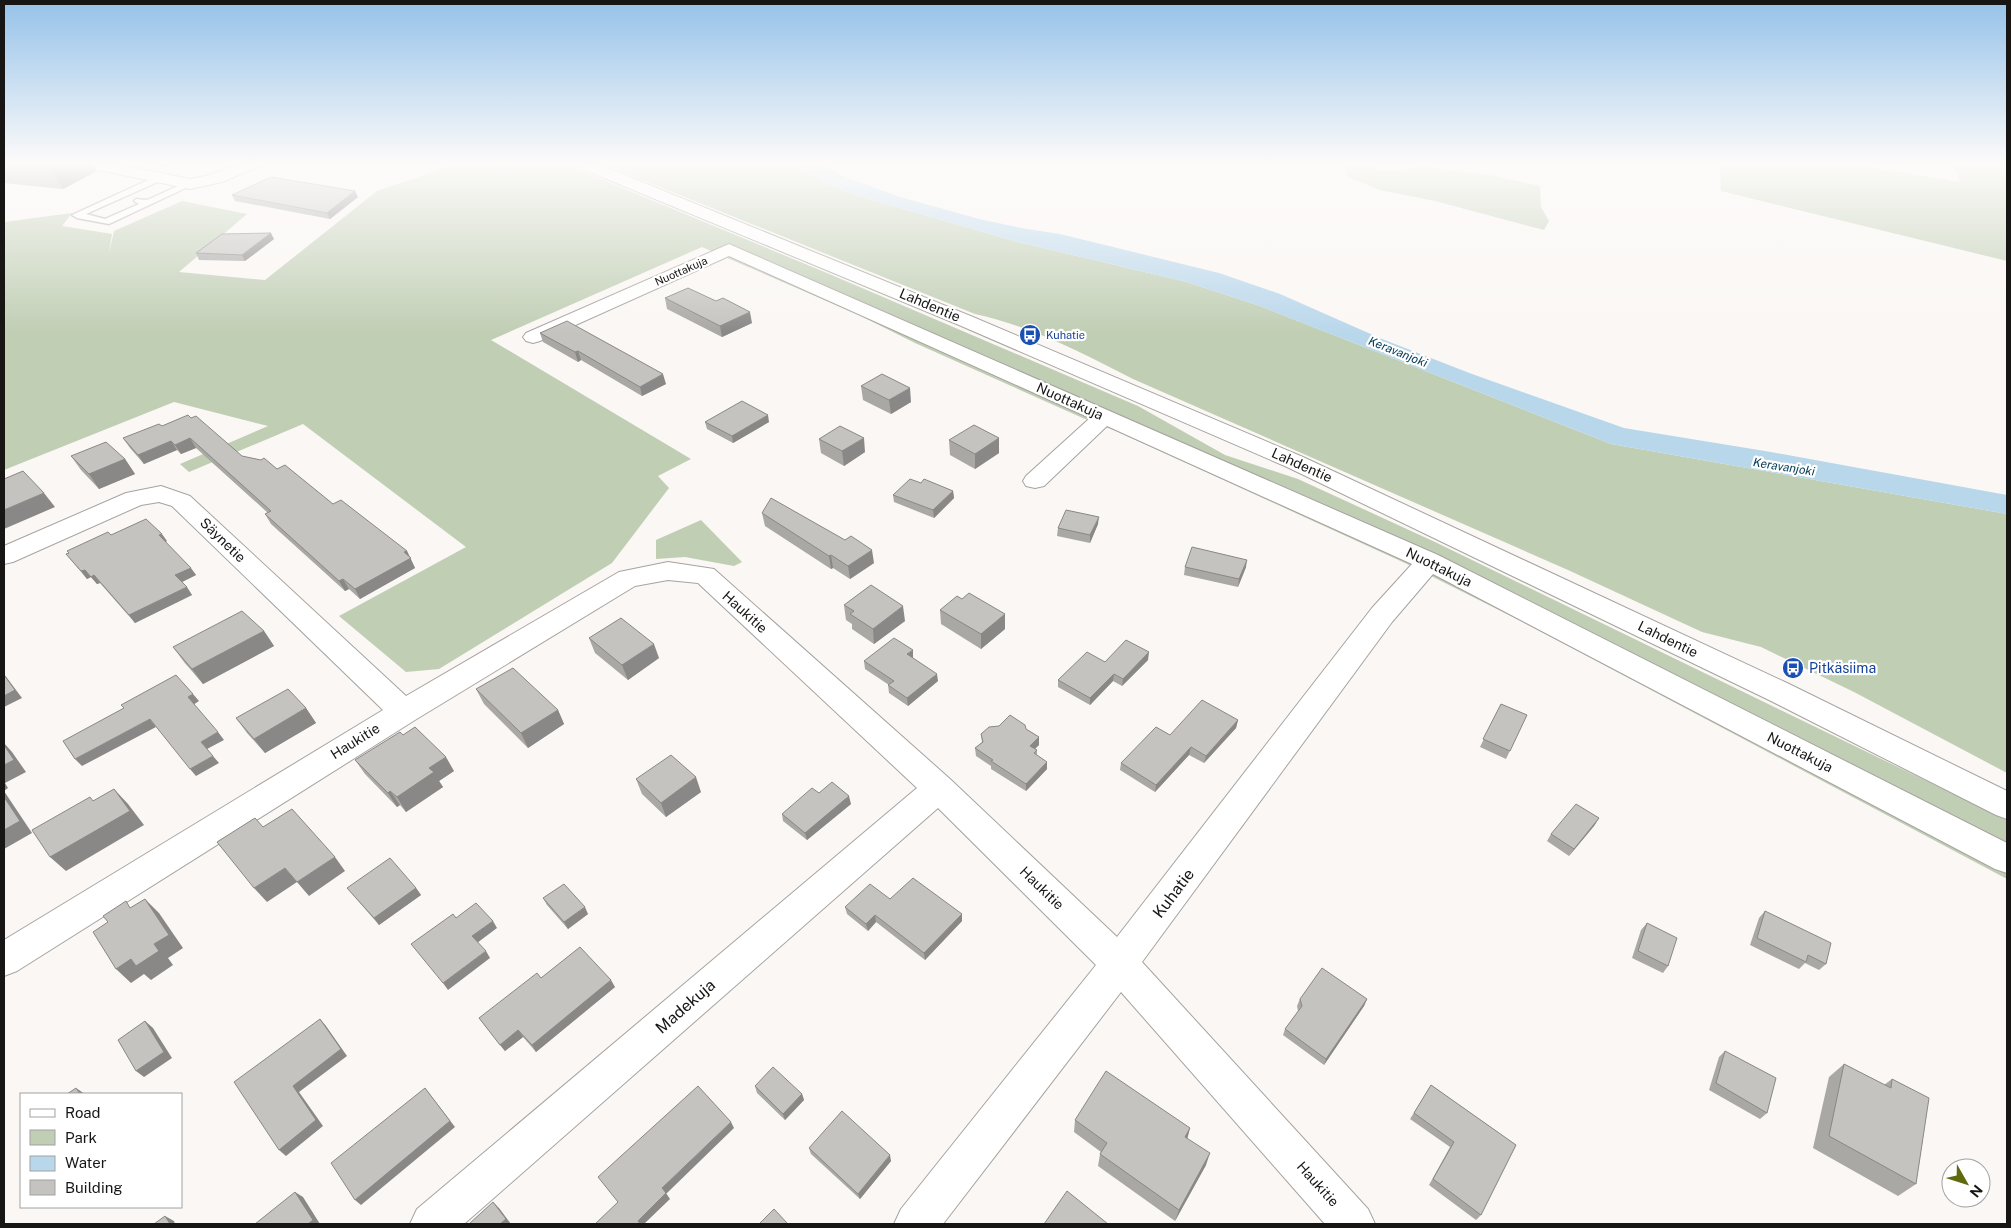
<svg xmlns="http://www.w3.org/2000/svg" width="2011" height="1228" font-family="'Public Sans',sans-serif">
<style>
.green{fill:#c0ceb4}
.water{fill:#b9d7eb}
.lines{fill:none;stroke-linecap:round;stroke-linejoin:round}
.service-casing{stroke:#a6a3a0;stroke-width:3}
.minor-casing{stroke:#a6a3a0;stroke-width:2}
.secondary-casing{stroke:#a6a3a0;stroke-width:2}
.service{fill:#fff;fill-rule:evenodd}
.minor{fill:#fff;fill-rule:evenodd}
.secondary{fill:#fff;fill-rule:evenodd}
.wall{fill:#a9a8a4}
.shaded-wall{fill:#8a8886}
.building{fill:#c5c3bf;stroke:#8a8886}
.labels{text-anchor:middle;stroke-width:4.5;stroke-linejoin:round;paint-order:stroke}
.far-street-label{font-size:11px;fill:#171615;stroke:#fff}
.far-transit-label{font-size:11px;fill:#164399;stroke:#fff;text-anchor:start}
.far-water-label{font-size:12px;font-style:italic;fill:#003954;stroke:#fff}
.street-label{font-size:14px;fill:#171615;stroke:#fff}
.transit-label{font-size:14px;fill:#164399;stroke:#fff;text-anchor:start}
.near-street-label{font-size:16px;fill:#171615;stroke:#fff}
</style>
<rect width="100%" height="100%" fill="#faf7f4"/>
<path class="green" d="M463,162H560L827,273L1138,406L1225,455L1298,479L1435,542L2007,820V879L1525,623L1405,563L1116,431L1085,419L915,343L859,315L702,247L491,340L691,459L658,476L669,488L612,563L439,669L406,672L339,616L466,547L303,424L189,472L180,464L268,426L174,402L4,470V222L72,213L62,226L112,234L109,253L114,231L182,201L247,214L179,272L265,280L377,191Z
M598,162H782L827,184L859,196L1014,241L1187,282L1260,306L1611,444L2007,514V773L1854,692L1761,647L1702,632L1568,570L1133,379C1083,353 1031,326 975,314Z
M1720,162H1838L1960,182L1953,162H2007V261L1721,191Z
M1354,163L1385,171L1424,167L1490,175L1540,186L1541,207L1549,221L1544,230L1435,201L1380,190L1348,177L1346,169Z
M701,520L742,562L734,566L685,557L656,559V540Z"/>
<path class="water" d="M782,162H814L848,178L897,196L979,219L1021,228L1060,234L1219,273L1280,294L1382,339L1472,374L1624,428L1771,452L2007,495V514L1611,444L1260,306L1187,282L1014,241L859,196L827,184Z"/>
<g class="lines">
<g class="service-casing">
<path id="service" d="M159,175L162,176V180L86,214L105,219L139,204L134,201L136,199L147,200L187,182L190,181L194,184L109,224L77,218L72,215Z"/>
</g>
<g class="minor-casing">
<path id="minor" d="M77,162H108L190,179L210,175L244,162H265L263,165L222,182L190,189L85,167L79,165Z
M729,244L1438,555L2007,843V873L1995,869L1433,574L1392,622L1142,962L1368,1209L1375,1224H1325L1121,992L943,1224H894L901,1209L1096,965L938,808L464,1224H410L417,1209L917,788L698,583L668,580L635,586L415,720L17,971L4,976V940L383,710L172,506L159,502L141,505L13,562L4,564V546L126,493L161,486L190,496L406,696L619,572L668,562L714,569L950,779L1117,937L1372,608L1412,564L1107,426L1044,486L1035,488L1026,486L1023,481L1026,476L1090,418L729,256L540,341L533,343L526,341L523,337L526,333Z"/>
</g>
<g class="secondary-casing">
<path id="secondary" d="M571,162H593L973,317L1303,457L1787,683L2007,791V819L1996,815L1767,699L1287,467L959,325L573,165Z"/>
</g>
<use href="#service" class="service"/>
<use href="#minor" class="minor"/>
<use href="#secondary" class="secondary"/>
</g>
<path class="wall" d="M4,162L97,171L63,189L4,183Z
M149,162H175L166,166Z
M232,195L358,197L330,219L235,201Z
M274,239L245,261L199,260L196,253Z
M665,298L752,323L722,337L667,309Z
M540,333L666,384L642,396L581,360L578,362L543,342Z
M861,386L911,402L891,414L863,400Z
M705,422H769L733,443L707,429Z
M162,426L277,469L407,551L415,568L360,599L349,589L345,591L271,524L265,514L268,513L196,448L181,454L177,450L144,464L130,448L123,438Z
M999,438V453L975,469L950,455L949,440Z
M819,439L865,452L844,466L821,453Z
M71,456L125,459L135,474L99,489L81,470Z
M921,483L953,491L954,498L934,518L894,502L893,495Z
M762,513L874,563L850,579L833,568L831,569L765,526Z
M1098,524L1090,543L1057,536L1058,528Z
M111,535L167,541L165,542L196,575L182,582L192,595L135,623L100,583L97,584L91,577L87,579L66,554Z
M1185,567H1246L1238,587L1184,575Z
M844,605L905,621L874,644L852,629V624L846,620Z
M940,610L1005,629L981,649L941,624Z
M264,631L274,646L203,684L184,662L173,647Z
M589,638L659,658L628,680L595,653Z
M913,658L938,681L908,706L889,693L888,685H889L865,669L864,661Z
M1148,660L1122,686L1113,681L1090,705L1058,687V680L1105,662Z
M476,689L558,710L564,724L528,748L484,704Z
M1501,704L1527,715L1506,759L1480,747Z
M306,708L316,723L265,753L247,733L236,718Z
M1238,720L1236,728L1204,763L1189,755L1155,792L1120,770L1121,763L1170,735Z
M1026,729L1039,737V745L1035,749L1037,750V756L1047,769L1026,791L991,769V766L976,756L975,748L982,742L981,734Z
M403,735L454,771L439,781L443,787L406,812L400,805L397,807L365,774L355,760Z
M636,779L701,792L666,817L642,794Z
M819,793L851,804L807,840L783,821L782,814Z
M1599,818L1594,826L1569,856L1547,841L1551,834Z
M347,888H416L421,895L379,925Z
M543,898L588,914L568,929L547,905Z
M890,899L962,914V921L925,960L876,922L868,931L847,914L845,907Z
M1765,911L1826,964L1819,970L1805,963L1799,969L1750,945L1759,918Z
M1647,923L1668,966L1663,973L1632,958L1641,930Z
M541,978L615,987L536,1052L523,1037L505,1051L479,1018Z
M1300,999H1367L1364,1006L1324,1065L1283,1035L1285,1029L1298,1011L1297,1006Z
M1725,1051L1767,1113L1760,1119L1709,1090L1719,1057Z
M1844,1064L1884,1085L1892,1079L1916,1184L1898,1196L1813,1148L1829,1077Z
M1431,1085L1516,1145L1481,1215L1476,1220L1429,1185L1450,1147L1410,1119Z
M755,1086L802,1094L804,1100L785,1120L757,1093Z
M1075,1120L1190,1128L1187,1138L1206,1165L1175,1221L1098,1166L1100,1154L1101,1152L1074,1132Z
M809,1148L891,1161L860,1199L811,1154Z"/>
<path class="shaded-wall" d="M60,162H92L97,171L63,189L50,167Z
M164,162H175L166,166Z
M355,191L358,197L330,219L327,213Z
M271,233L274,239L245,261L242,255Z
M750,312L752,323L722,337L720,326Z
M578,351L581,360L578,362L575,352Z
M663,374L666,384L642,396L640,387Z
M910,388L911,402L891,414L889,400Z
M768,415L769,422L733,443L732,436Z
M190,438L196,448L181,454L175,445Z
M864,438L865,452L844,466L842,451Z
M999,438V453L975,469V454Z
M171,441L177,450L144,464L138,455Z
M125,459L135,474L99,489L89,474Z
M953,491L954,498L934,518L933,510Z
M44,493L55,507L4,529V510Z
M1099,517L1098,524L1090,543V535Z
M162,534L167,541L164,543L159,535Z
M872,550L874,563L850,579L848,566Z
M407,551L415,568L360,599L355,589Z
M831,555L833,568L831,569L829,556Z
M1247,560L1246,567L1238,587L1239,579Z
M191,568L196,575L180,583L175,575Z
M85,570L91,577L87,579L81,571Z
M94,575L100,583L97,584L91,577Z
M343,579L349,589L345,591L339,581Z
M187,587L192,595L135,623L129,615Z
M903,606L905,621L874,644L873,629Z
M1005,614V629L981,649V634Z
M264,631L274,646L203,684L192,669Z
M654,644L659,658L628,680L622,665Z
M913,650V658L908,662L907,654Z
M1149,652L1148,660L1122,686L1123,679Z
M4,674L22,698L4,707Z
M937,674L938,681L908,706L907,698Z
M1114,674L1113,681L1090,705V698Z
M193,694L199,701L193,705L188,697Z
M306,708L316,723L265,753L254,739Z
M558,710L564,724L528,748L521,733Z
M150,719L156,727L82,766L75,759Z
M1238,720L1236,728L1204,763L1206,756Z
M218,732L224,740L207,749L201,742Z
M1039,737V745L1030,753V746Z
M4,743L12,752L26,772L5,783L8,788L4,791L32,833L4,849Z
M1191,747L1189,755L1155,792L1156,785Z
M213,756L219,763L196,776L190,769Z
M446,757L454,771L439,781L443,787L406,812L397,797L429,768Z
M1047,762V769L1026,791V784Z
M696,777L701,792L666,817L661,803Z
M114,789L128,804L144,825L66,871L50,857Z
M390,791L400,805L397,807L388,793Z
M849,796L851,804L807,840L805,833Z
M1599,818L1594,826L1569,856L1574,849Z
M335,857L345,871L309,896L297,882Z
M285,868L297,882L267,902L254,888Z
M416,888L421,895L379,925L374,918Z
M145,899L159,913L183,948L168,958L173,965L151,980L144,974L131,983L116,969Z
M585,907L588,914L568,929L564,922Z
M962,914V921L925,960L924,953Z
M875,915L876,922L868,931L866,924Z
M493,921L497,928L477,943L472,936Z
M486,951L490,958L448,990L443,983Z
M611,980L615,987L536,1052L532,1045Z
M1367,999L1364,1006L1324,1065L1326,1059Z
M320,1019L326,1026L347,1056L299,1092L323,1126L286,1156L279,1150L293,1086Z
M145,1021L153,1028L172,1058L144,1077L136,1071Z
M518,1030L523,1037L505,1051L500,1045Z
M76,1088L85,1094H80Z
M425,1088L455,1127L361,1205L355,1200Z
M802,1094L804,1100L785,1120L783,1114Z
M731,1122L734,1128L666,1194L662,1188Z
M1190,1128L1187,1140L1185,1137Z
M1210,1153L1206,1165L1175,1221L1179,1210Z
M890,1155L891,1161L860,1199L858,1194Z
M295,1192L303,1197L320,1224H308Z
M666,1193L670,1199L644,1224H640L638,1221Z
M493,1202L499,1208L511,1224H500Z
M165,1216L174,1221L175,1224H170Z"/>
<path class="building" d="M4,162H60L50,167L4,163Z
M271,177L355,191L327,213L232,195Z
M271,233L242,255L196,253L222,234Z
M688,288L716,301L723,298L750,312L720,326L665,298Z
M567,321L663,374L640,387L578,351L575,352L540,333Z
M882,374L910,388L889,400L861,386Z
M742,401L768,415L732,436L705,422Z
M188,415L191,418L196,416L242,456L261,460L264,458L277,469L285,465L333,504L341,500L407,551L404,552L411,558L355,589L343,579L339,581L265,514L271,511L190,438L175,445L171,441L138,455L123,438L159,424L162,426Z
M974,425L999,438L975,454L949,440Z
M840,426L864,438L842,451L819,439Z
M106,442L125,459L89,474L71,456Z
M23,471L44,493L4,510V479Z
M910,479L921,483L924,479L953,491L933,510L893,495Z
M771,498L845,540L851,536L872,550L848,566L831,555L829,556L762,513Z
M1066,510L1099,517L1090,535L1058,528Z
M146,519L162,534L159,535L191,568L175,575L187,587L129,615L94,575L91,577L85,570L81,571L66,554L69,553L67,551L108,532L111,535Z
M1192,547L1247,560L1239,579L1185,567Z
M871,585L903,606L873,629L850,614L854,611L844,605Z
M969,593L1005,614L981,634L940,610L957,596L962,599Z
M242,611L264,631L192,669L173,647Z
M621,618L654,644L622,665L589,638Z
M894,638L913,650L907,654L937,674L907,698L888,685L894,681L864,661Z
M1126,640L1149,652L1123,679L1114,674L1090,698L1058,680L1087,652L1105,662Z
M513,668L558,710L521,733L476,689Z
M4,675L15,690L4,696Z
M176,675L193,694L188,697L218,732L201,742L213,756L190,769L150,719L75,759L63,741L124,708L121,705Z
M288,689L306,708L254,739L236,718Z
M1202,700L1238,720L1206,756L1191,747L1156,785L1121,763L1156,727L1170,735Z
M1501,704L1527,715L1510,751L1483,739Z
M1010,715L1025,725L1026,729L1039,737L1030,746L1037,750L1034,753L1047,762L1026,784L991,761L993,760L975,748L983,742L981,734L989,727L999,726Z
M415,727L446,757L429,768L434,772L397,797L390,791L388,793L355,760L400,732L403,735Z
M4,745L14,760L4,765Z
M671,755L696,777L661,803L636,779Z
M832,782L849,796L805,833L782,814L812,788L819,793Z
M114,789L130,811L50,857L32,830L90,797L93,801Z
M4,797L20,821L4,830Z
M1576,804L1599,818L1574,849L1551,834Z
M292,809L335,857L297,882L285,868L254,888L217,842L255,818L263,827Z
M390,858L416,888L374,918L347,888Z
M913,878L962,914L924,953L875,915L866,924L845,907L870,884L890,899Z
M564,884L585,907L564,922L543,898Z
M145,899L169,935L154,944L159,951L136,966L131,959L116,969L93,932L108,922L103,916L126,901L130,908Z
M476,903L493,921L472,936L486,951L443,983L411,944L453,914L456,918Z
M1765,911L1831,943L1826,964L1808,955L1806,962L1757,938Z
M1647,923L1677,938L1668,966L1638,951Z
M580,947L611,980L532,1045L518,1030L500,1045L479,1018L537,973L541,978Z
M1322,968L1367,999L1326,1059L1285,1029L1302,1006L1300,999Z
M320,1019L341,1049L293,1086L316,1120L279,1150L234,1082Z
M145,1021L164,1052L136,1071L118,1040Z
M1725,1051L1776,1078L1767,1113L1716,1083Z
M1844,1064L1891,1088L1892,1079L1929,1098L1916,1184L1829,1136Z
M773,1067L802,1094L783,1114L755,1086Z
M1106,1071L1190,1128L1185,1137L1210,1153L1179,1210L1100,1154L1107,1143L1075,1120Z
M1431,1085L1516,1145L1481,1215L1433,1179L1454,1142L1414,1113Z
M698,1086L731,1122L662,1188L666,1193L638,1221L640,1224H595L618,1202L598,1177Z
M76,1088L80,1094H67Z
M425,1088L450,1121L355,1200L331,1163Z
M842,1111L890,1155L858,1194L809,1148Z
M1067,1191L1108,1224H1044Z
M295,1192L313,1220L308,1224H255Z
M493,1202L506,1219L500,1224H469Z
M774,1209L788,1224H759Z
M165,1216L170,1224H154Z"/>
<linearGradient id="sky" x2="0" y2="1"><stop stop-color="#95c2e9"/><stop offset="0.49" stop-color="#fdfbfa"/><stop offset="1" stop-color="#fdfbfa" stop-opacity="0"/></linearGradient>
<rect width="2011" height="334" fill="url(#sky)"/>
<defs>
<g id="bus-disc" transform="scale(1.125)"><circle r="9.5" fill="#1a4fb4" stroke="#fff"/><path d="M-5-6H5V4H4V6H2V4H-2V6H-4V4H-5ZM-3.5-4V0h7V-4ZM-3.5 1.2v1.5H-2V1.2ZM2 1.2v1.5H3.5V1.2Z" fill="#fff"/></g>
</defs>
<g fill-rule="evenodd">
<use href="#bus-disc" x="1030" y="335"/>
<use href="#bus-disc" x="1793" y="668"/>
</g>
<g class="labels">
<g class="far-street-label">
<text transform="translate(681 271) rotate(-24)" y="4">Nuottakuja</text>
</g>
<g class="far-transit-label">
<text x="1046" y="339">Kuhatie</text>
</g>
<g class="far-water-label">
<text transform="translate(1398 352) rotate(22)" y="4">Keravanjoki</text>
<text transform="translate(1784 467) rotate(9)" y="4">Keravanjoki</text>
</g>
<g class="street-label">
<text transform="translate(930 305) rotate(23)" y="5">Lahdentie</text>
<text transform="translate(1070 401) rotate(24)" y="5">Nuottakuja</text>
<text transform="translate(1302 465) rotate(24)" y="5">Lahdentie</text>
<text transform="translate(223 540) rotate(44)" y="5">Säynetie</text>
<text transform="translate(1439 567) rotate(26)" y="5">Nuottakuja</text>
<text transform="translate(745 612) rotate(42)" y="5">Haukitie</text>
<text transform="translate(1668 639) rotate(26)" y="5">Lahdentie</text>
<text transform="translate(355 741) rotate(-32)" y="5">Haukitie</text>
<text transform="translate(1800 752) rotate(27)" y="5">Nuottakuja</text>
<text transform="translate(1042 888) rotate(44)" y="5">Haukitie</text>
<text transform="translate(1318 1184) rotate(48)" y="5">Haukitie</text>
</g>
<g class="transit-label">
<text x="1809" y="673">Pitkäsiima</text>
</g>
<g class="near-street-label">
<text transform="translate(1173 893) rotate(-53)" y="6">Kuhatie</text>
<text transform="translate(685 1006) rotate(-41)" y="6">Madekuja</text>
</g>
</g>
<rect width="2011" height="1228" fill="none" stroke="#171615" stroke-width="10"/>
<rect x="20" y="1093" width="162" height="115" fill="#ffffff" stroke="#a2a2a1"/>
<rect x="30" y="1109" width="25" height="8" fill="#ffffff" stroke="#a2a2a1"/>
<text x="65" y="1118" font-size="15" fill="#171615">Road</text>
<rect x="30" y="1130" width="25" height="15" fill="#c0ceb4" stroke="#a2a2a1"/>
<text x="65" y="1143" font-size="15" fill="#171615">Park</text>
<rect x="30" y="1156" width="25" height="15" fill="#b9d7eb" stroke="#a2a2a1"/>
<text x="65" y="1168" font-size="15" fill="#171615">Water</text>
<rect x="30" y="1180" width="25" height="15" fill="#c5c3bf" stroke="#a2a2a1"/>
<text x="65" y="1193" font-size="15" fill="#171615">Building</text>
<g transform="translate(1966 1183) rotate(129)"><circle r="24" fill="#ffffff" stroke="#a2a2a1"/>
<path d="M0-4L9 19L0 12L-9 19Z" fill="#60690c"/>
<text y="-8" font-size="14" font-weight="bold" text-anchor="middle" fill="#171615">N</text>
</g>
</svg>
